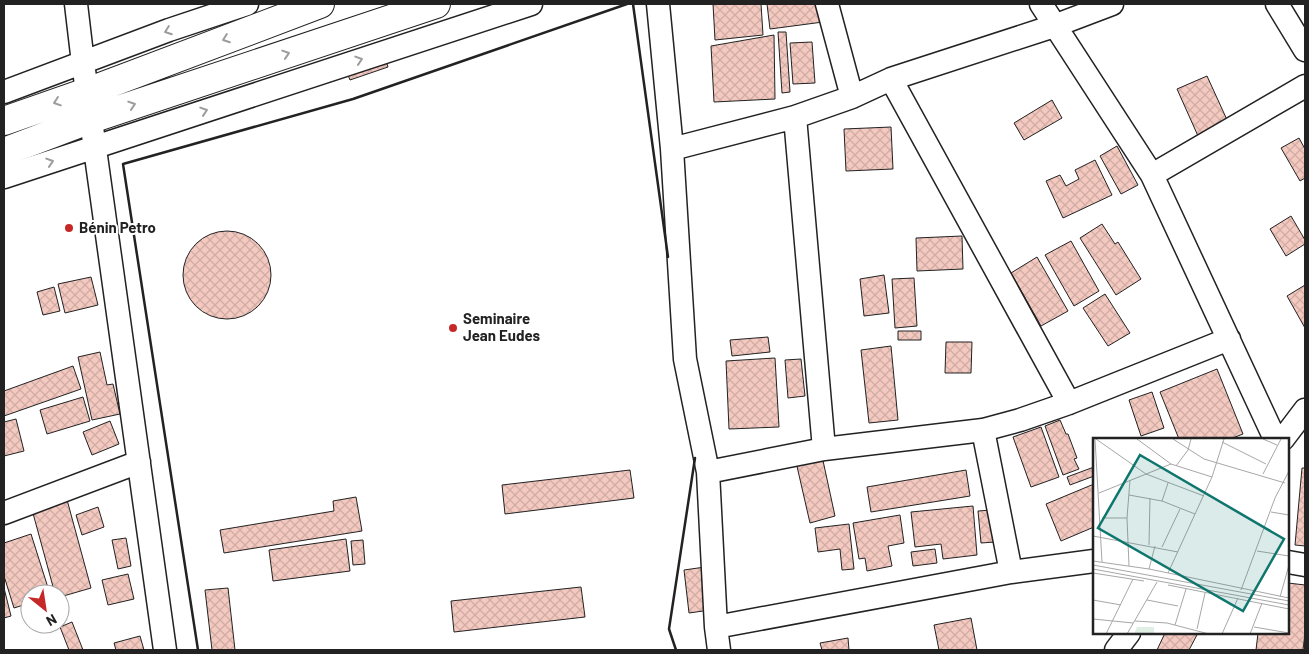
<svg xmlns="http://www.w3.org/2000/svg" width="1309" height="654" font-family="Barlow,sans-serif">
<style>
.building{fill:url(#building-cross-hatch);stroke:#222}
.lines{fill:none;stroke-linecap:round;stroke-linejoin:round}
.minor-casing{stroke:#222;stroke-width:25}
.highway-casing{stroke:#222;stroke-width:30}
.minor{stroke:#fff;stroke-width:22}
.highway{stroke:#fff;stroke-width:28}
.wall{stroke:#222;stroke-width:2.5}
.oneway{stroke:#9c9c9c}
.poi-dot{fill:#c62828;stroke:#fff;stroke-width:2}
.labels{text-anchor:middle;stroke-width:4;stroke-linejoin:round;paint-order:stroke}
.poi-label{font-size:15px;font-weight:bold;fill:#222;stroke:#fff;text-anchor:start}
.inset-road{fill:none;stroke:#a7a7a7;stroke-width:1}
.view{fill:#0f766e;fill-opacity:0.15;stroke:#0f766e;stroke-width:2.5}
.inset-edge{fill:none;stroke:#222;stroke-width:2.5}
</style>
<defs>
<pattern id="building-cross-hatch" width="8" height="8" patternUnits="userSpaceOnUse" patternTransform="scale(1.25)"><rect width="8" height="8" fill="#f3c9c0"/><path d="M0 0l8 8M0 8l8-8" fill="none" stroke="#d0aca5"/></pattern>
</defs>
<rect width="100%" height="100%" fill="#fff"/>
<path class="building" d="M713,4H761L763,35L715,40Z
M767,4H821L823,22L770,29Z
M778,32H786L790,92L782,93Z
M774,35L775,99L714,102L711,46Z
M812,42L815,83L793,84L790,43Z
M385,57L388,67L350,80L346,70Z
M1207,76L1228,122L1198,136L1177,89Z
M1052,100L1062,118L1024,140L1014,123Z
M891,127L893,169L846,171L844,129Z
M1299,138L1305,149V178L1300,181L1281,148Z
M1117,146L1138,185L1121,194L1100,156Z
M1095,160L1112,195L1063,218L1046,181L1060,175L1066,186L1079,179L1075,170Z
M1291,216L1305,240V244L1286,256L1270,229Z
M1102,224L1115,244L1118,242L1141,279L1116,295L1080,238Z
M183 275a44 44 0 1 1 88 0a44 44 0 1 1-88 0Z
M962,236L963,269L917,271L916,238Z
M1071,241L1099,291L1074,306L1045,255Z
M1037,257L1068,311L1041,326L1011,273Z
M884,275L889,313L864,316L860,279Z
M91,277L98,305L65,313L58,284Z
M914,278L917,326L895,328L892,279Z
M1305,285V328L1287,296Z
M54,287L60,311L43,315L37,292Z
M1105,294L1130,333L1108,346L1083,308Z
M898,331H921V340H898Z
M768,337L770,352L732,356L730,340Z
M946,342H972L971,373H945Z
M891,346L898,420L869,423L861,350Z
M100,352L107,385L113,384L120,414L92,420L78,357Z
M775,358L779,427L729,429L726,361Z
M801,359L805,396L788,398L785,360Z
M73,366L81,389L4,416V391Z
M1217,369L1243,434L1230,439H1179L1160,392Z
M1152,392L1164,428L1141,436L1129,400Z
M83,397L90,421L47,434L40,410Z
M16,419L24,451L4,456V422Z
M1060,420L1066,434H1068L1077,458L1074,459L1079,469L1063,475L1045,426Z
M110,421L119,444L92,455L83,432Z
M1041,427L1059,477L1031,487L1013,437Z
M822,456L835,516L810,523L796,462Z
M1094,467V476L1070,485L1067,477Z
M1302,468H1305V546L1295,545Z
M630,470L634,498L505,514L502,485Z
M966,470L970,496L871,512L867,487Z
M1094,484V527L1061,541L1046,504Z
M66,496L91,588L60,597V594H55L31,506Z
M356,497L362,531L224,553L220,530L334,511L333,501Z
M973,506L977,555L943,559L941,544L915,547L911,512Z
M98,507L104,527L82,535L76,515Z
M992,510L995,542L981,543L978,511Z
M900,515L904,543L888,546L892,566L867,571L865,558L859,559L853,523Z
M849,524L854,569L842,570L840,549L818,552L815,528Z
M31,534L50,594H30V603L14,608L4,576V543Z
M126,538L131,566L118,569L112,540Z
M346,539L350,571L273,581L269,550Z
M363,540L365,564L353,565L351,541Z
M935,549L937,563L913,566L911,552Z
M705,567L710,610L689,613L684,570Z
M128,574L134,599L108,605L102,580Z
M1288,583L1305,585V633L1303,650H1256L1258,633H1288Z
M581,587L585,617L454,632L451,601Z
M4,588L11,616L4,618Z
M228,588L235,650H212L205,590Z
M971,618L977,650H939L934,625Z
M72,622L83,650H69L60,627Z
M1165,633H1198L1189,650H1157Z
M140,636L144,650H116L114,643Z
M848,638L849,650H822L820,643Z"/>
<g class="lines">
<g class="minor-casing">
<path id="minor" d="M76,4L83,63L165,650
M658,4L672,149L685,359L708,472L716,627L719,650
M827,4L852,97
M1041,4L1152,175L1275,439
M1277,4L1305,50
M891,79L1069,403
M4,92L169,30L247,4
M795,117L824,449
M672,149L795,117L852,97L891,79L1054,26L1112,4
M1152,175L1305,86
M4,177L531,4
M983,430L1011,572
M1283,439L1305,410
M708,472L824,449L983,430L1020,420L1069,403L1229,339
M4,513L139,462
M1288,562L1305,565
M716,627L1011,572L1094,561
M1116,650L1129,633"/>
</g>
<g class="highway-casing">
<path id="highway" d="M4,121L87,92L320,4
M4,152L91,119L436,4"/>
</g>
<use href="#minor" class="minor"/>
<use href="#highway" class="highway"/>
<path class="wall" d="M633,4L668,257
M198,650L123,164L353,99L627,4
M676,650L669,629L695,458"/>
</g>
<defs><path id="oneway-chevron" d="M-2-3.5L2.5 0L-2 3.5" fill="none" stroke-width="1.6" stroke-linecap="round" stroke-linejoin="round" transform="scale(1.25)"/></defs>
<g class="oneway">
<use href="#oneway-chevron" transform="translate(168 31) rotate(160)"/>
<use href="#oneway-chevron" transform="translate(226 39) rotate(160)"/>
<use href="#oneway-chevron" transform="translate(286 54) rotate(-18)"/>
<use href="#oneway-chevron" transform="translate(359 60) rotate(-18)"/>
<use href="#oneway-chevron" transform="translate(57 102) rotate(161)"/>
<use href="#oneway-chevron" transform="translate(132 105) rotate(-18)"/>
<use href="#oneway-chevron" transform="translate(204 111) rotate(-18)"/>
<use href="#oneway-chevron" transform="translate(50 162) rotate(-18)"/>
</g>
<g class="poi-dot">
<circle cx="69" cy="228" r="5"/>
<circle cx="453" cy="328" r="5"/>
</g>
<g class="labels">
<g class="poi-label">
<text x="79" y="233">Bénin Petro</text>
<text x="463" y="324">Seminaire<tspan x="463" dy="17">Jean Eudes</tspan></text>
</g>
</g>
<g transform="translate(1093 438)">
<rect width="196" height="196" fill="#fff"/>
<path d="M44,189H61V196H41Z" fill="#e0efe3"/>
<path class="inset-road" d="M2,1L9,124M3,1L53,36L111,58M44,1L78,26L119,39M80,1L111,21L192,45M170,1L184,7M129,4L173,26M83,28L95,12L98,1M170,36L188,1M6,55L78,26M36,57L69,63L102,76M69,63L75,45M178,74L196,77M9,80H34M0,98L85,114M56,107L57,60M69,109L87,71M164,113L196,118M0,123L56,131L196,160M0,127L196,163M36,128L34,80L37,42M0,131L196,167M56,131L62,108M0,135L51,143M75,135L119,39L131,1M75,147L196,171M148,152L182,60L196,33M187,159L196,127M0,162L28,167M54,162L85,168M0,181L40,185M42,183L74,185L116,196M82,187L93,151M161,189L196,195M104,191L112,155M13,196L40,141M34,196L64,144M129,196L145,160M157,196L169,165"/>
<path class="view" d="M47,17L191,101L150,173L5,90Z"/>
<rect width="196" height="196" class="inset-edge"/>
</g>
<rect width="1309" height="654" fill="none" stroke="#222222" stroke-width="10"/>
<g transform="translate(45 609) rotate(150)"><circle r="24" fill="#ffffff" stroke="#a7a7a7"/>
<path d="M0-4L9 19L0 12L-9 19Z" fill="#c62828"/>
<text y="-8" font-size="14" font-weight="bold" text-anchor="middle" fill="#222222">N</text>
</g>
</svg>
